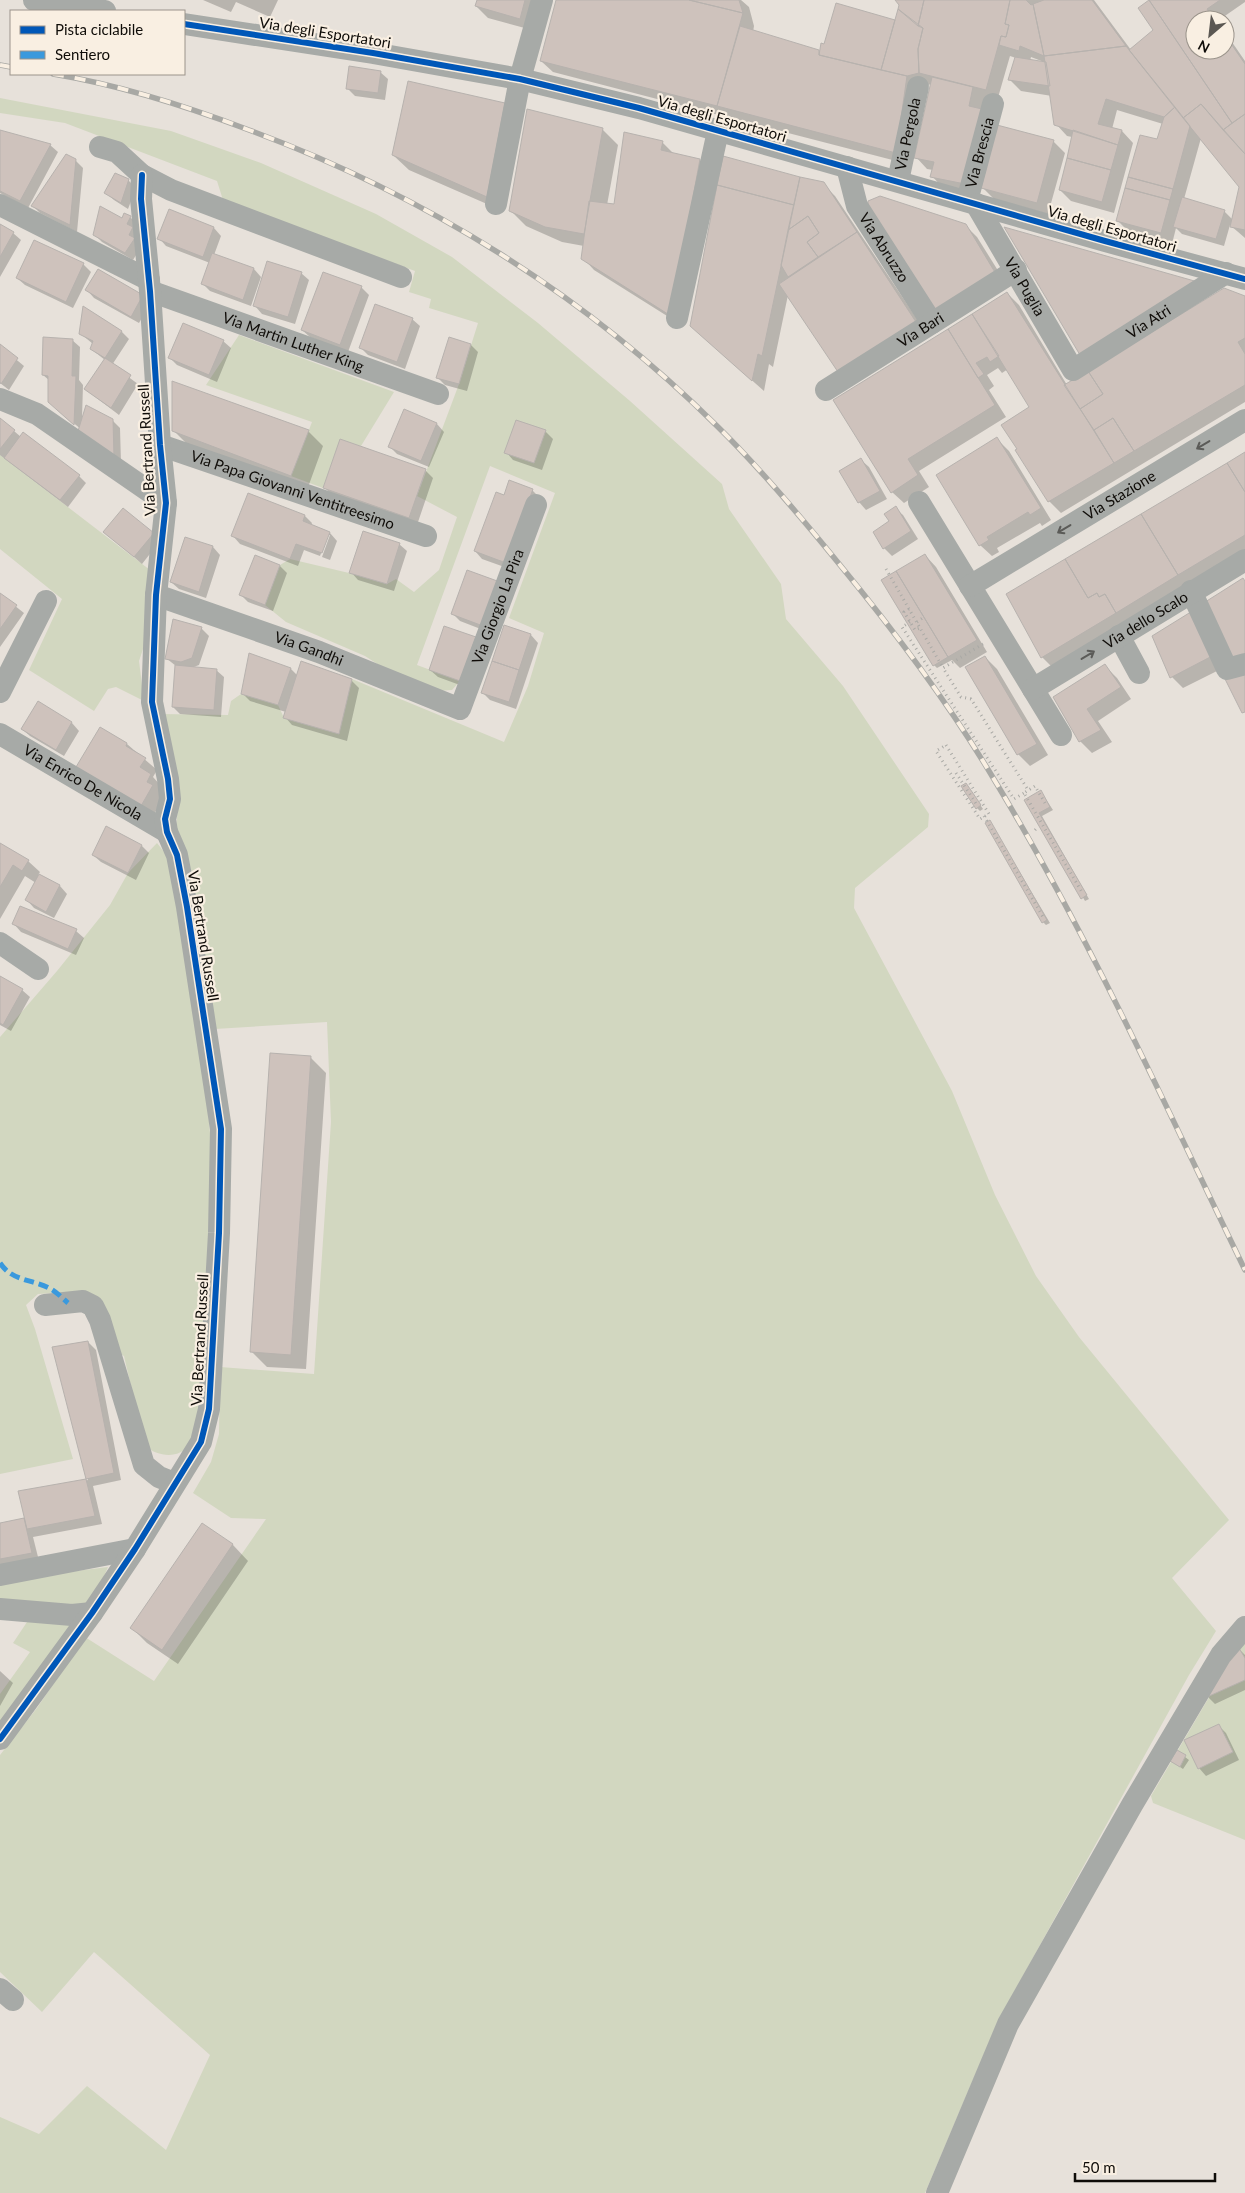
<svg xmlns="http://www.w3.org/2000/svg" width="1245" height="2193" font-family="Lato,sans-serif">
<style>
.green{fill:#d2d7c0}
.shadow{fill:#0003;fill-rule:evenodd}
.building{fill:#cec2bc;stroke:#b7b2ae}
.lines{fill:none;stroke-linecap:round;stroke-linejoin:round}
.path{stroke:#a9a9a5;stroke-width:3;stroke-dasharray:1 4;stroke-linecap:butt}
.minor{stroke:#a7aaa7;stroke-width:22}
.rail-casing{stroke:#a8a8a4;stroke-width:5.5}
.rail{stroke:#f9efe2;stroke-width:4;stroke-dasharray:11;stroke-linecap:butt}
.quiet{stroke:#3a99dd;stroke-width:5;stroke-dasharray:10 5;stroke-linecap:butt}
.cycleway-casing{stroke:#f9efe2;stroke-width:9}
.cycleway{stroke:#0057b8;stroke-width:6}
.oneway{stroke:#5b5b58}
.labels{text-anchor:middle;stroke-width:4.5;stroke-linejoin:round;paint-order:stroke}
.street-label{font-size:15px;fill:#0f0c08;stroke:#f9efe2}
</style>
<rect width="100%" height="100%" fill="#e7e1da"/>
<path class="green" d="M0,98L171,131L261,163L376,214L452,257L538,323L630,401L722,484L729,509L781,584L786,619L843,686L929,814L928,827L855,888L854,908L952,1091L995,1195L1036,1276L1079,1337L1229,1520L1172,1578L1216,1631L1189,1675L998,2021L925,2193H0V2117L39,2134L87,2086L166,2150L210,2055L94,1952L42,2012L0,1972V1755L37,1708L85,1637L154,1681L266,1519L231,1518L193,1493L211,1462L219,1434L220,1367L314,1374L331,1122L327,1022L215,1029L176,827L179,797L160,714L228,715L231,701L241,694L278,705L284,718L339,734L352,679L504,742L528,686L544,633L509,618L555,493L490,466L417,665L460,681L452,690L437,691L382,667L365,656L286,622L265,605L280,565L290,559L349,573L387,584L396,579L414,592L439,570L457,517L417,496L459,384L478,323L429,308L431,299L409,292L415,271L223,200L217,181L65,123L0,113Z
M239,335L394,392L361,446L340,440L323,488L291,476L312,422L206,385Z
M0,455L150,570L144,646L139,661L144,701L116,687L108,689L94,711L29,670L62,599L0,549Z
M157,843L168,857C184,948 203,1040 210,1133C211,1149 210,1166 210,1182C209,1221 208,1260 206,1299C204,1329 204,1423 189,1445C178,1460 157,1456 145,1446L124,1356L117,1352L74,1292L38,1294L26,1305L35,1329L73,1459L0,1474V1037L57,971L110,905L128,873Z
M108,1567C99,1587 97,1599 76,1609L0,1601V1584L19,1578Z
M29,1619L74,1621L0,1722V1694L30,1652L13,1643Z
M1245,1636V1840L1153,1803L1151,1796Z"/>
<path class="shadow" d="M203,0H278L270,17L236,2L231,12Z
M478,0H540L532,30L488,18L476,6Z
M557,0H741L749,7L754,26L753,32L820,52L896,21L900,4L896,0H1094L1131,50L1154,30L1151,0H1245V2L1219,20H1195V50H1225V32L1245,61V238L1230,225L1224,246L1182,234L1176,228L1172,244L1129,232L1118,221L1158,140L1163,124L1117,110L1112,129L1122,131L1133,143L1114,213L1071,201L1060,190L1072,137L1067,136L1056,124L1052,96L1021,91L1010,80L1016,58L1010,56L997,101L977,195L943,188L932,176L933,170L927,169L916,157L932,84L918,87L908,164L553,72L541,61ZM1031,57L1044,62L1030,61ZM1201,138L1241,187L1233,220L1224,211L1184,199Z
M380,72L388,79L385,100L355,96L347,88Z
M409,82L503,211L409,170L393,155Z
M602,129L618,145L607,205L615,206L662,142L674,154L700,160L711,172L683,326L594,270L583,258L584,246L562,242L526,226L510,210Z
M0,131L50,145L58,152L28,208L0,193Z
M1053,141L1065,153L1048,214L994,199L982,187Z
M75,160L83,168L77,232L40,213L33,206Z
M128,180L136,188L128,209L114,200L106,193Z
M823,184L835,196L927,334L788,295L773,367L769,364L764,391L703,337Z
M869,206L965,225L977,237L1007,285Z
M169,211L214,228L221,236L214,255L254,269L261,277L251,306L210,291L203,284L210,263L166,246L159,238Z
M130,217L138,225L141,247L133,260L102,242L94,234Z
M0,225L13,233L21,240L0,277Z
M83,264L91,272L73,308L25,285L17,278Z
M301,273L309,280L295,324L262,314L255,306Z
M361,287L369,295L348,352L310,337L302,330Z
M87,290L150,304L139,323L94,298Z
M1007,293L1019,305L1067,385L1245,297V402L1061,513L1049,501L1019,449L1030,407L1008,369L1002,373L998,368L987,375L994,386L989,390L1006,417L919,471L929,487L904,503L892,492L835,400Z
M84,308L122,332L129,339L112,365L138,384L119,415L85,389L105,360L91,349L93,344L81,334Z
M412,319L420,326L405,369L368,355L361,348Z
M72,340L80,347L79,380L83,385L82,418L112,420L120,428L121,463L57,409L50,381L43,375Z
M223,341L231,348L217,382L177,365L170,358Z
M471,345L478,352L467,391L445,385L438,378Z
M0,346L24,366L9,390L0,383Z
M405,411L437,424L444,432L429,467L397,454L389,446Z
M0,419L21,437L79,476L86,483L68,507L0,455Z
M173,430L308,431L323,446L307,490L189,446Z
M545,431L553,439L542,470L513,460L506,452Z
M997,439L1009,451L1051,520L1042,526L1040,523L997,548L999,552L992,556L980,545Z
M341,441L426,471L433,478L417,525L332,495L325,488Z
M1245,454V553L1054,669L1042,657Z
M861,460L869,467L887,499L866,510L859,502Z
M532,490L540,498L513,570L482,559L475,551L505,496Z
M895,508L903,515L918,539L892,556L884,548Z
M123,509L160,541L142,564L105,532Z
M305,516L312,523L311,526L330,533L337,541L330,560L322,557L330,535H328L320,556L304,550L298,566L240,544L233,536Z
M185,539L213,547L220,555L206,598L179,589L171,582Z
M399,544L407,551L394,591L358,580L351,572Z
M925,555L936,567L987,652L960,668L952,660L937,668L934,665Z
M280,566L287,573L273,611L248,602L241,595Z
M468,571L491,633L460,621L452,613Z
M0,594L24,613L0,647Z
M1205,623L1227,666L1183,688L1172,677Z
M505,627L531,635L538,643L516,709L490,700L483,693Z
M201,628L209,636L199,665L191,668L216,670L224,677L221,717L180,714L173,707L176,666L166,658Z
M475,638L468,688L438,677L430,670Z
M250,655L291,669L298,676L302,663L352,681L359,688L347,741L292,725L285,717L286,712L250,701L242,693Z
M985,657L997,669L1048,755L1030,766L1018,754L967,668Z
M1105,666L1117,678L1131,699L1098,721L1112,742L1092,753L1080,741L1054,697Z
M38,703L72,723L79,731L64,756L30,736L22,729Z
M100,729L127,744L157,770L153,777L162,787L163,798L153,816L89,779Z
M966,784L983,809L980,811L977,808Z
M1041,792L1053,810L1042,816L1089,899L1085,901L1026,800Z
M990,822L1050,923L1046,925L1043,922Z
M0,845L28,861L40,872L38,875L60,886L67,894L54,918L34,908L27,900L36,883L25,876L0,919Z
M142,846L149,853L136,880L101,862L93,855Z
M14,924L76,931L84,938L76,955L21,932Z
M0,978L22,990L30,997L11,1031L0,1025Z
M310,1057L326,1073L306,1369L267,1367L251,1351Z
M88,1342L96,1350L121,1480L93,1486L102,1524L33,1537L39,1561L0,1567V1524L25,1518L20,1492L88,1480L54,1348Z
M202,1525L233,1545L248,1561L178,1664L147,1643L132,1628Z
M1237,1647L1245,1655V1690L1215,1704L1208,1697Z
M0,1671L13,1683L0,1706Z
M1219,1726L1226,1733L1239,1760L1206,1776L1199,1768Z
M1177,1751L1189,1760L1183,1769L1171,1761Z"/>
<path class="building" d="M477,0H525L520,19L475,6Z
M556,0H689L743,13L717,106L540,61Z
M689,0H739L743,13Z
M895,0H924L918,26L898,9L899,5Z
M924,0H1010L1005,24L1009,25L1006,37L1001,36L986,90L919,73L918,49L923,28L918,26Z
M1010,0H1026L1031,5L1033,4L1044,56L1020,46L1019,51L999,45L1001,36L1006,37L1009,25L1005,24Z
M1044,0H1092L1126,46L1044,56L1033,4Z
M1149,0H1220L1207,9L1214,20H1195V50H1225V35L1245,64V114L1232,123Z
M1149,0L1232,123L1223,130L1201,104L1183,118L1129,50L1153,30L1138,8Z
M836,3L895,20L881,70L819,55L821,43L824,44Z
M898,9L923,28L918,49L919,73L907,76L881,70Z
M740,26L819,50V55L907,76L896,153L717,106Z
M1126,46L1175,107L1164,117L1106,99L1098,124L1122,130L1118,145L1054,125L1044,56Z
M1015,57L1046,62L1050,86L1008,80Z
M349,66L381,71L378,93L346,89Z
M932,77L973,87L969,106L982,109L965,184L930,177L934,162L914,158Z
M408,81L505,103L487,197L392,155Z
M1201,104L1245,154V230L1230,227L1239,187L1183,118Z
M1175,107L1190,126L1173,189L1128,177L1140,135L1157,139L1164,117Z
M527,109L603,128L584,234L545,227L509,211Z
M1245,114V154L1223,130Z
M997,125L1054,140L1037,203L981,188Z
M0,130L51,144L20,201L0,191Z
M1073,130L1118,145L1111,170L1067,158Z
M624,132L663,141L661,150L700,159L671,316L581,259L589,201L614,204Z
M66,154L76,159L70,225L31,206Z
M723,156L800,177L794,205L717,185Z
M1067,158L1111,170L1102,202L1059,190Z
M115,173L129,179L121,203L104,193Z
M800,177L824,182L857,232L818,257L807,242L819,233L808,216L788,230Z
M1128,177L1173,189L1170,200L1125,188Z
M717,185L794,205L762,356L758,354L752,381L690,326Z
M1125,188L1170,200L1161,233L1116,221Z
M880,196L966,224L996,274L934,311L868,207V201Z
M1182,197L1225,210L1216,239L1173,227Z
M100,206L122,218L124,213L131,216L127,224L133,227L129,235L135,238L125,253L93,235Z
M169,209L214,227L203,257L157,239Z
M808,216L819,233L807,242L818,257L788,277L781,265L788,230Z
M0,224L14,232L0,257Z
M1004,227L1198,282L1080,355Z
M857,232L916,322L838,372L779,284Z
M34,240L84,263L66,302L16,278Z
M212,253L254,268L243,300L201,284Z
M267,261L302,272L288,317L253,306Z
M98,269L143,295L131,317L85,290Z
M323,272L362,286L340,345L301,330Z
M1224,288L1245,296V338L1238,342L1245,354V385L1134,451L1113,418L1094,430L1080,409L1103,394L1088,371Z
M1007,292L1114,463L1048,502L1015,450L1017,449L1001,425L1029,407L972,314Z
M375,304L413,318L397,362L359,348Z
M83,306L122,331L105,358L90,349L93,341L79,334Z
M972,314L999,356L990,362L987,357L976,363L984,374L978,378L948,329Z
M183,323L224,340L209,375L168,358Z
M948,329L995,405L908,459L918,475L891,493L833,400Z
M43,337L73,339L72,376H76L74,425L48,402V376L42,375Z
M449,337L471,344L459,384L436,378Z
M0,344L18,358L1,384L0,382Z
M105,358L131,375L111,408L84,389Z
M1088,371L1103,394L1080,409L1064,385Z
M172,381L309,430L291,476L172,431Z
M86,405L113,419L114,457L78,431Z
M404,409L437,423L421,461L388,447Z
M0,418L15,430L0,449Z
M1113,418L1134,451L1114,463L1094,430Z
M516,420L546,430L534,463L504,453Z
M23,432L80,475L60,500L4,458Z
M997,437L1041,508L1030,515L1028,512L987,537L989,540L979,546L936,475Z
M340,439L426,469L409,518L323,488Z
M1245,452V492L1227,463Z
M861,458L880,491L858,503L839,471Z
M1227,463L1245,492V535L1178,575L1141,514Z
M509,480L533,489L506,563L474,551L496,492L504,495Z
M248,493L305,515L303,521L330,532L322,553L296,544L290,559L231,536Z
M896,506L911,531L883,549L873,532L889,521L884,514Z
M123,508L154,533L134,557L103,532Z
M1141,514L1178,575L1116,613L1105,594L1099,597L1097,593L1088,598L1065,559Z
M363,531L400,543L387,584L349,573Z
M185,537L213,546L199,592L170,582Z
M925,554L977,640L948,657L896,571Z
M255,555L280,565L265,605L239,595Z
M1065,559L1088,598L1097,593L1099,597L1105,594L1116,613L1041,658L1006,594Z
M467,570L500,582L483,626L451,614Z
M896,571L948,657L933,666L881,580Z
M1243,578L1245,581V661L1231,665L1202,604Z
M0,593L17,605L0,629Z
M1194,610L1216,654L1170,678L1152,636Z
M173,619L202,627L192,658L181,662L165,659Z
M504,625L531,634L519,670L492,661Z
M444,626L476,637L460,681L429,670Z
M249,653L291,668L278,705L241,694Z
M985,656L1037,744L1017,755L965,667Z
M301,661L352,679L339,734L283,718Z
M492,661L519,670L509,702L481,693Z
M1105,664L1121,687L1087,709L1101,730L1079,742L1053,697Z
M175,665L217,669L214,710L172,707Z
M1245,671V712L1242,713L1224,677Z
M38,701L72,722L56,750L21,729Z
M100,727L127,743L126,746L146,758L140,767L151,774L147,782L153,785L141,806L76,767Z
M966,783L981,805L976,809L961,786Z
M1041,790L1050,807L1039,813L1087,895L1081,899L1024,800Z
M990,820L1047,920L1042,923L985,823Z
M106,826L142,845L128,873L92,855Z
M0,843L29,860L22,871L13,865L0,887Z
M39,874L60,885L46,912L25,900Z
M20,906L77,929L68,949L12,924Z
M0,976L23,989L3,1025L0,1023Z
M270,1053L311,1056L291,1355L250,1352Z
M88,1341L114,1473L86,1479L52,1347Z
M86,1479L95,1516L27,1529L18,1491Z
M24,1518L32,1553L0,1559V1523Z
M202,1523L233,1544L162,1650L130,1628Z
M1237,1645L1245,1658V1680L1207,1697Z
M1219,1724L1233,1752L1198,1769L1184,1740Z
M1177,1750L1186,1755L1180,1767L1170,1761Z"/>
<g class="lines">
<path class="path" d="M886,569L943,668
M909,609L904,612L915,630L920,628
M910,622L902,627L1014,799L1024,793
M917,622L924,617
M983,644L943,668L961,697L971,699L1028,790
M946,745L989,814L980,819L936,751Z
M956,773L977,805
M1045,803L1035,786L1024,793L1083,894
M984,816L1043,917
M1035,830L1036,829"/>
<g class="minor">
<path d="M34,0L105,11"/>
<path d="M184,24L373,53L520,79L639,108L1105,241L1245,279"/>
<path d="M100,147L117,152L142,175L171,190L401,277"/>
<path id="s1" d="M847,167L857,206L932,323"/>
<path id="s2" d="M898,181L918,87"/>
<path id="s3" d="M967,201L993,104"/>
<path d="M496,204L520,79L542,0"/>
<path id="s4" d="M976,204L1073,370L1226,273"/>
<path d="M0,205L149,280"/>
<path id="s5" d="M150,291L438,394"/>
<path d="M677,318L718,131"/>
<path id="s6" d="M826,390L1016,270"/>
<path d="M0,399L37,414L166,503"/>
<path id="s7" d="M160,445L426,536"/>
<path d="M919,502L1061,735"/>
<path id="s8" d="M970,586L1245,420"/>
<path d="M1191,591L1227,669L1245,664"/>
<path id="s9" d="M156,595L319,652L460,709L536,505"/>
<path d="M1119,636L1139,673"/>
<path id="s10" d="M1033,689L1245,560"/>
<path d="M0,692L46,601"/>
<path id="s11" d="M0,734L167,832"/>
<path d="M0,943L38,969"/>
<path d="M45,1305L83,1301L93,1306L100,1320L144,1465L159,1477L174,1483"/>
<path d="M0,1575L135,1549"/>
<path d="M0,1609L72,1615L92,1613"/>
<path d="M0,1739L92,1613L135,1549L201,1442L209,1409L219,1233L221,1129L187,907L177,855L167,832L165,819L170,799L168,779L152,702L156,595L166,503L160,445L150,291L141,199L142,175"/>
<path d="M0,1989L13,2000"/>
<path d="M937,2193L1008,2024L1132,1805L1221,1655L1245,1627"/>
</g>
<g class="rail-casing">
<path id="rail" d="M0,65L11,67
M53,74C120,85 186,106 249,130C423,194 585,295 717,426C761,469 801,517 840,565C896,633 950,705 995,781C1090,938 1165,1105 1245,1270"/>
</g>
<use href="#rail" class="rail"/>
<path class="quiet" d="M0,1263C12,1281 31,1279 49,1288C56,1291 62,1298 68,1303"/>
<g class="cycleway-casing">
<path id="cycleway" d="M184,24L373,53L520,79L639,108L1105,241L1245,279
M0,1739L92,1613L135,1549L201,1442L209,1409L219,1233L221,1129L187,907L177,855L167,832L165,819L170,799L168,779L152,702L156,595L166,503L160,445L150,291L141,199L142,175"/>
</g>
<use href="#cycleway" class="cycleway"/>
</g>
<defs><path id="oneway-shaft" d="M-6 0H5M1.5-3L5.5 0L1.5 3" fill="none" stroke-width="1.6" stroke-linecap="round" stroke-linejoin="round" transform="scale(1.25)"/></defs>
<g class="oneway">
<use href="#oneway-shaft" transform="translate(1203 445) rotate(149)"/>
<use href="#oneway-shaft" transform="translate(1064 529) rotate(149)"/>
<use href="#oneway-shaft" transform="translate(1088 655) rotate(-31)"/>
</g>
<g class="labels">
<g class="street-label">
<text transform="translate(325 33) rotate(9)" y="5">Via degli Esportatori</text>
<text transform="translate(722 119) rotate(16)" y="5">Via degli Esportatori</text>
<text dy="5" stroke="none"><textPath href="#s2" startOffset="48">Via Pergola</textPath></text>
<text dy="5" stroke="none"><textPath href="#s3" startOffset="50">Via Brescia</textPath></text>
<text transform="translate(1112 229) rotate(16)" y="5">Via degli Esportatori</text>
<text dy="5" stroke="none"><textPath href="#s1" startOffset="90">Via Abruzzo</textPath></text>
<text dy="5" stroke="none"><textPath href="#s4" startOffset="96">Via Puglia</textPath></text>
<text dy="5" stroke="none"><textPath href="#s4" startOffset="282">Via Atri</textPath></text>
<text dy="5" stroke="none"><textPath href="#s6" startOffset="112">Via Bari</textPath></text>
<text dy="5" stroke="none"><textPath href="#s5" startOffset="152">Via Martin Luther King</textPath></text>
<text transform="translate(147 450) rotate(-93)" y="5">Via Bertrand Russell</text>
<text dy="5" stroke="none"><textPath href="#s7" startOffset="140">Via Papa Giovanni Ventitreesimo</textPath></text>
<text dy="5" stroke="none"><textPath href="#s8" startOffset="175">Via Stazione</textPath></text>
<text dy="5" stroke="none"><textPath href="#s9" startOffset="434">Via Giorgio La Pira</textPath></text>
<text dy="5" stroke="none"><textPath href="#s10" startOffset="132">Via dello Scalo</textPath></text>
<text dy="5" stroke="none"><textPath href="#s9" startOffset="162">Via Gandhi</textPath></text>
<text dy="5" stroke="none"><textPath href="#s11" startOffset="96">Via Enrico De Nicola</textPath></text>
<text transform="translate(203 936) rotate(81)" y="5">Via Bertrand Russell</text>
<text transform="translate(200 1340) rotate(-87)" y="5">Via Bertrand Russell</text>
</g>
</g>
<rect x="10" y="10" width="175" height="65" fill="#f9efe2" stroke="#9b948b"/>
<rect x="20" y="26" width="25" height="8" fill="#0057b8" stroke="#9b948b"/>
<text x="55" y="35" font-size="15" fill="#0f0c08">Pista ciclabile</text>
<rect x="20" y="51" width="25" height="8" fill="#3a99dd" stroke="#9b948b"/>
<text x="55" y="60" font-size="15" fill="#0f0c08">Sentiero</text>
<g transform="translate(1210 35) rotate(208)"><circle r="24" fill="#f9efe2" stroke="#9b948b"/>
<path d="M0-4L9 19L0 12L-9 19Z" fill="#5b5752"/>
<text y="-8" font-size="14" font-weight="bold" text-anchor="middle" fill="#0f0c08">N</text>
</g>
<path d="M1075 2173v8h140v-8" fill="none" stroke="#0f0c08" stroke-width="2.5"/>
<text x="1082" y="2173" font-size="15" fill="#0f0c08" stroke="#f9efe2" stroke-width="4" paint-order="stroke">50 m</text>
</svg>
